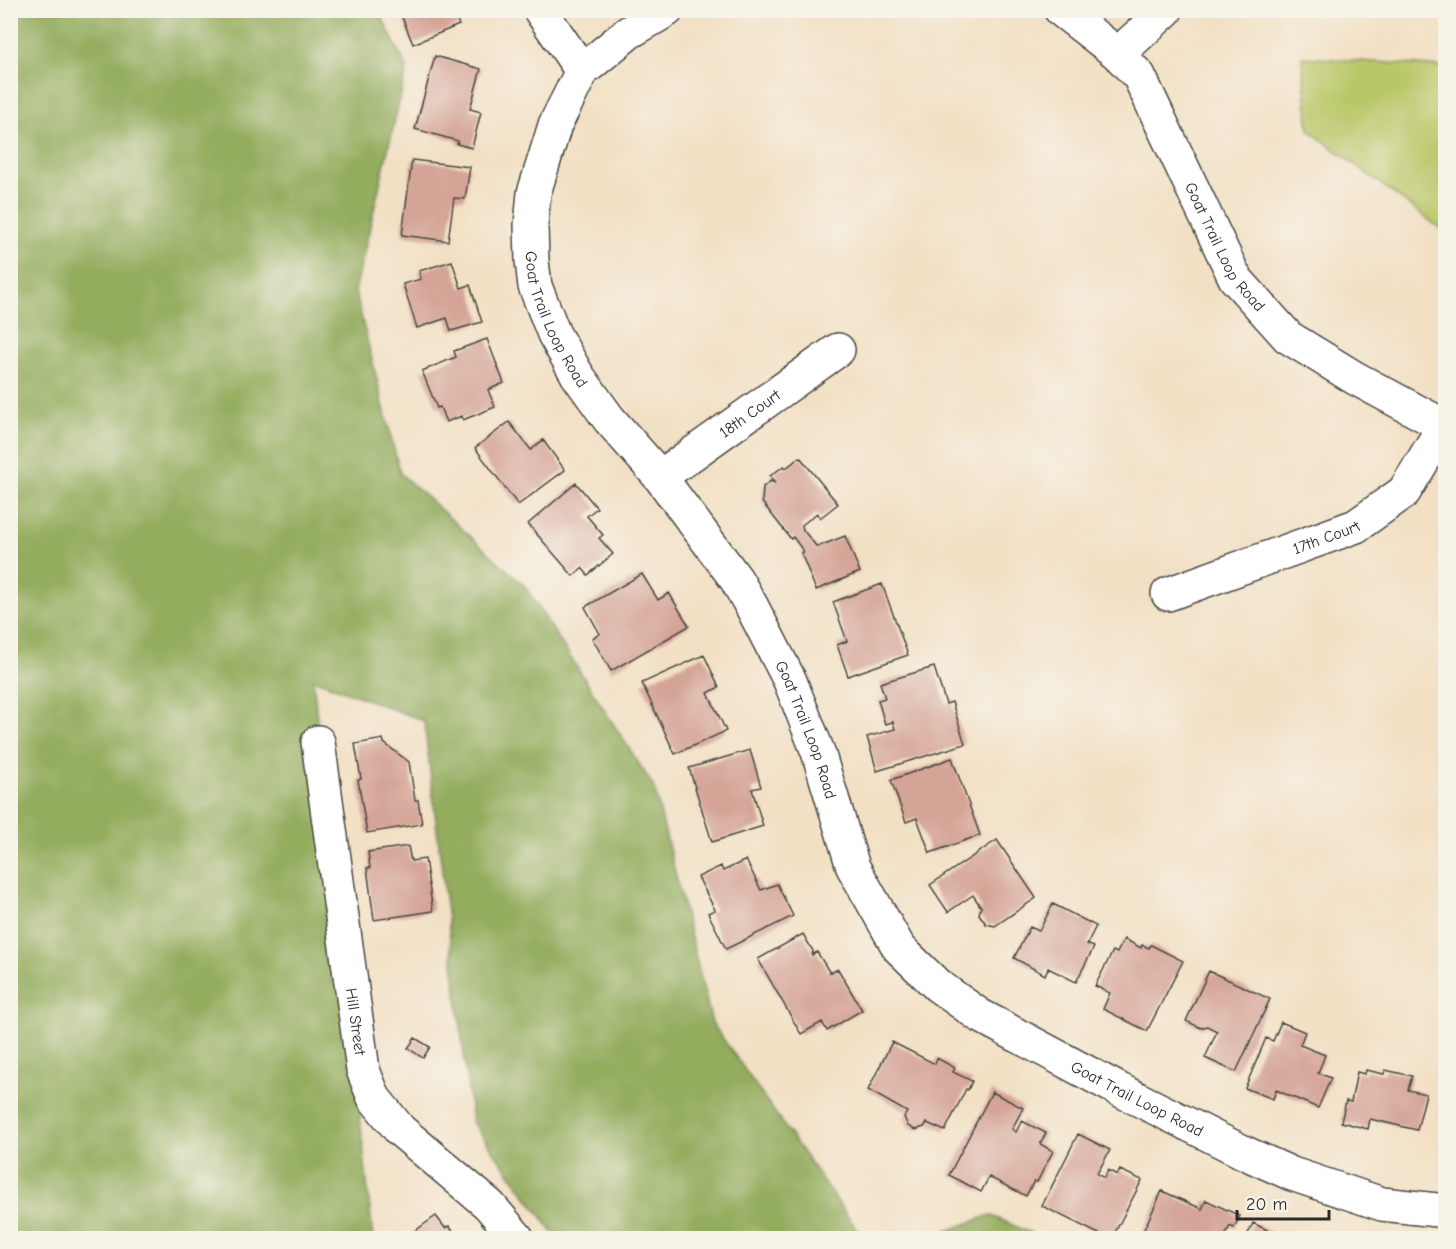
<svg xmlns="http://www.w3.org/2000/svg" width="1456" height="1249" font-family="'Comic Neue',sans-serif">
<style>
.green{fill:#bac769;stroke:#72794a;stroke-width:1.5}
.forest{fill:#93ac5d;stroke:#5f6c44;stroke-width:1.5}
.building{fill:#d4a496}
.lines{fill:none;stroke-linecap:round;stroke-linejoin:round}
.minor-casing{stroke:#494642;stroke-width:36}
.minor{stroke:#fff;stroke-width:33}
.labels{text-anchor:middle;stroke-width:6;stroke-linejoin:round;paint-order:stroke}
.street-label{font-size:16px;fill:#2b2b2b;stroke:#f7f3e8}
</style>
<rect width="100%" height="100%" fill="#f7f3e8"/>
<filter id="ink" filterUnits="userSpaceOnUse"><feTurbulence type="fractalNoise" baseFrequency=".0167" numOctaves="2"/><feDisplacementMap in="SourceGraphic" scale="12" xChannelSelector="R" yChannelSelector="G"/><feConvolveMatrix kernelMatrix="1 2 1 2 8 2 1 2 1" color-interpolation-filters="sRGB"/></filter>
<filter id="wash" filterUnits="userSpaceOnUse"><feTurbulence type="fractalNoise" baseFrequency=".008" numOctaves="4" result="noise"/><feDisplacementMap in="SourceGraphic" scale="24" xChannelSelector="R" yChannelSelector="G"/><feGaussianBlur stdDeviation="1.35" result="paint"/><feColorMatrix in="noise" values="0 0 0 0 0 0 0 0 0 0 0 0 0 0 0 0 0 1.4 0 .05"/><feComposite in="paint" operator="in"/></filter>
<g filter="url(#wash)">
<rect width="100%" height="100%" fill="#f2e0c4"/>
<path class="green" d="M1302,57L1445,67V232L1309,130Z"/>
<path class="forest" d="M10,11H379L407,68L355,291L400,473L524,585L654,787L712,1023L863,1238H557L472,1122L424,721L313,679L373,1238H11Z
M990,1215L1042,1238H928Z"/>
<g id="blocks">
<path class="building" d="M399,10H453L459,25L413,44Z
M435,56L481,69L470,109L481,112L472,148L457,144L458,141L415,129Z
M412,160L470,167L465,199L454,198L448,241L402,235Z
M452,261L461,288L470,285L482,322L451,331L447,318L417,328L403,284L421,279L419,271Z
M487,339L504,383L488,390L495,407L463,420L462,416L446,422L440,407L437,408L422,371L456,357L454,351Z
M509,422L531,450L543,440L565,470L518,505L475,448Z
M800,457L838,504L820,518L817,513L802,525L803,530L817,547L845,536L860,572L816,590L801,553L804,552L793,537L791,539L762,502L763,487L771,481L775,483L770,476L784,466L786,468Z
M576,483L597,508L587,516L603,535L599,538L613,554L588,575L582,568L573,576L528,524Z
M642,574L658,600L669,593L689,626L611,671L592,638L600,634L585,607Z
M882,584L908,655L848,676L837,645L847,641L833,602Z
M704,655L719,687L708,693L726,731L675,754L642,683Z
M934,667L946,704L952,702L965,744L877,771L867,737L895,729L893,722L885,724L878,700L885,698L880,683Z
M383,739L384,743L409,762L415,800H418L422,824L367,833L358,780L361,779L355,744Z
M750,750L761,787L752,789L763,826L712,842L689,768Z
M952,758L980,835L930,853L917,818L906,822L891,780Z
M997,840L1036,898L995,926L986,924L979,914L981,907L973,895L948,912L930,885Z
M408,846L411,861L425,859L433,911L374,920L367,868H370L368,852Z
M746,860L761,890L777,884L793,916L726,949L708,913L715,910L698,877L721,866L723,871Z
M1053,904L1096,926L1087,944L1094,947L1076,982L1048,968L1045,975L1014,958L1030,927L1039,931Z
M803,934L813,951L812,955L817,952L830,973L838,969L862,1010L827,1031L822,1022L801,1034L758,959Z
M1124,939L1141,948L1142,945L1149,948L1151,945L1183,961L1147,1031L1103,1009L1110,993L1095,986L1113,951L1117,953Z
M1209,971L1270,999L1236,1072L1205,1058L1217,1031L1207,1026L1201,1028L1186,1021Z
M1281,1022L1305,1032L1300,1045L1325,1055L1318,1073L1331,1078L1318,1108L1276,1090L1273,1099L1245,1088L1266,1038L1273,1041Z
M415,1038L430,1047L423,1058L408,1048Z
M892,1042L935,1064L937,1058L955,1068L953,1072L972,1081L968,1090L966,1089L945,1131L927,1123L924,1127L915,1130L908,1126L904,1117L907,1112L868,1090Z
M1366,1070L1384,1074L1385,1070L1412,1076L1408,1090L1426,1094L1417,1130L1370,1119L1368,1129L1341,1122L1346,1101L1351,1102L1357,1072L1365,1074Z
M1444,1086H1446V1117L1439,1116Z
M992,1092L1023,1108L1012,1129L1016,1132L1022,1121L1046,1133L1040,1144L1053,1151L1037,1182L1034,1181L1026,1196L989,1177L981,1192L949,1175Z
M1078,1134L1110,1150L1097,1174L1104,1178L1108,1170L1117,1175L1120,1170L1142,1180L1112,1238H1107L1042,1206Z
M1162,1191L1202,1209L1206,1200L1240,1216L1234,1228L1230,1226L1224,1238H1140Z
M436,1216L445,1228L449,1226L457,1237L405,1238Z
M1253,1223L1269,1231L1285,1238H1246Z"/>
</g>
</g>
<g filter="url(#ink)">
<use href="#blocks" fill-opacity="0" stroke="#494642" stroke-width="1.5"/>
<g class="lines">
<g class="minor-casing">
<g id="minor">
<path d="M540,10L582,71"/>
<path id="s1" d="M667,10L628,33L582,71L555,125L534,193L531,225L532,261L535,286L554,334L578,376L609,419L660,477L736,579L752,607L790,681L818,752L853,867L899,948L937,985L979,1015L1118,1089L1245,1153L1292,1174L1382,1204L1446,1211"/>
<path id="s2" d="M1061,10L1118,54L1139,76L1235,278L1288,337L1355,378L1446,427"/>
<path d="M1118,54L1166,10"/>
<path id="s3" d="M660,477L838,350"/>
<path id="s4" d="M1168,594L1356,526L1404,492L1444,426"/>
<path id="s5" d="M318,742L363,1070L374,1098L400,1130L489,1205L517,1238"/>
</g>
</g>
<use href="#minor" class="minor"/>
</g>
</g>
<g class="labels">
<g class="street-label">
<text dy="6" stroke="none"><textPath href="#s2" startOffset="294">Goat Trail Loop Road</textPath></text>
<text dy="6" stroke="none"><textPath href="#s1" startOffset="368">Goat Trail Loop Road</textPath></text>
<text dy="6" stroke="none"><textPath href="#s3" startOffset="110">18th Court</textPath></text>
<text dy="6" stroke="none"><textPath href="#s4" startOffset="168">17th Court</textPath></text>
<text dy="6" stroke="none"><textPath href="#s1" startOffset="854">Goat Trail Loop Road</textPath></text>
<text dy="6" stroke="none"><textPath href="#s5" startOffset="282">Hill Street</textPath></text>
<text dy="6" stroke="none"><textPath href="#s1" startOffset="1376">Goat Trail Loop Road</textPath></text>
</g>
</g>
<rect width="1456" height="1249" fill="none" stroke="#f7f3e8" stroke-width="36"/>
<path d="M1237 1210v9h92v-9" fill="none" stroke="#2b2b2b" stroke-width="3"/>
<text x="1246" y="1210" font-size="18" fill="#2b2b2b" stroke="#f7f3e8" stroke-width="4.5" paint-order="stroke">20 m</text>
</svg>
